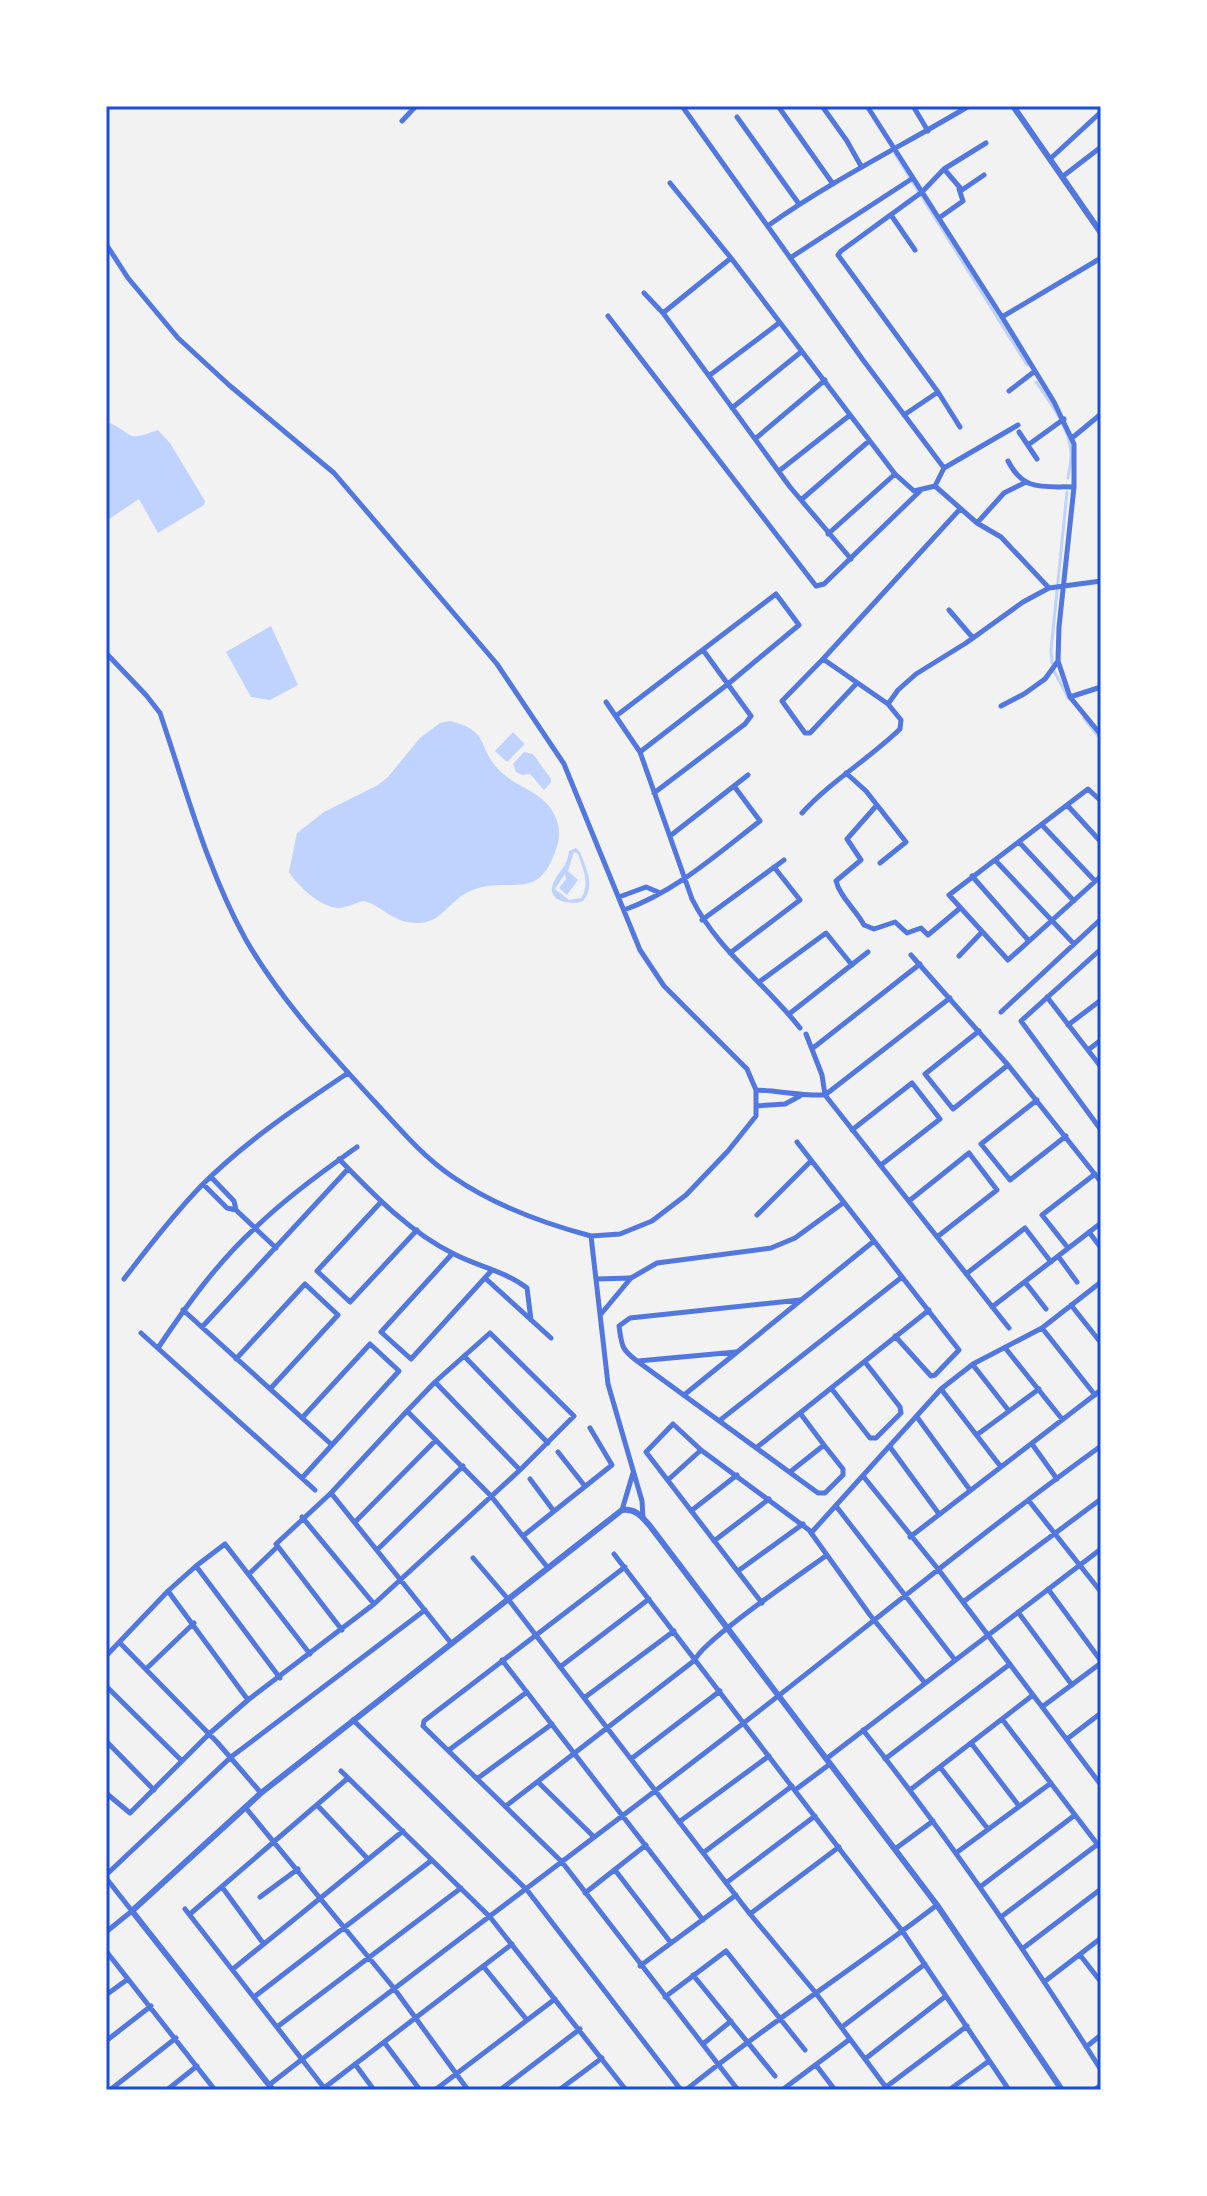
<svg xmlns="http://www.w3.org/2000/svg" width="1207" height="2196" font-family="'Source Sans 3',sans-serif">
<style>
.water{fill:#bfd3fe;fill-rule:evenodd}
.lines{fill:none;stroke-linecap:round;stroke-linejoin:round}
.stream{stroke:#bfd3fe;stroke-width:3}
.minor{stroke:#5277de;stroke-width:5}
.tertiary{stroke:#5277de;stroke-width:6}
.neatline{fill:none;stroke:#1d4ed8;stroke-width:3}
</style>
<rect width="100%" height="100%" fill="#f2f2f2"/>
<path class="water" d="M110,423C135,435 125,442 158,430L170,443L205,501L204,505L158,533L139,499L109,519L106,514V427Z
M271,626L298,685L270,700L251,697L226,652Z
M450,721C491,731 476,746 499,770C516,788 545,792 555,816C561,829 560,839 555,852C537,904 508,874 470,891C451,899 441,923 419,923C393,924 385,907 364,901C356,902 345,909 338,908C320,907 298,886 289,872L297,833L324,812L378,785L388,777L420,738L440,723Z
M513,732L525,744L507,762L495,751Z
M524,752L533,754L551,779V782L544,790L530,774L522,775L516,772L513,764Z
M576,848L580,852C586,869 596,885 583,901C571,906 546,901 553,884C560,868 567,868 569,851ZM574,852L578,854C582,867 591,884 581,898L569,900L555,889L565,874L566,879L559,888L567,895L578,880L568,871Z"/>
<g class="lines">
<path class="stream" d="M895,154L1027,365
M1036,382C1049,401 1069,427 1071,452C1072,460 1069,470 1068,478
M1052,663L1051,650L1067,492
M1053,669L1069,699
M1084,718L1101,740"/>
<path class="minor" d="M778,106L833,184
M822,106L847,141L861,166
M867,106L1002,317L1054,402L1074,444V487L1059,627L1058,661L1070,697L1101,735
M913,106L928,131
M737,117L799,204
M402,121L416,106
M1050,159L1101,112
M944,169L962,190L984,175
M1062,177L1101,147
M670,183L731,258L895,474L914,491L935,486L944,468L863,360L682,106
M891,215L915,250
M939,218L963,201L959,189
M769,225C833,180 902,146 969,106
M106,244L128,278L178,338L229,385L334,473L497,664L564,764L640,950L664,986L747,1069L756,1090V1116L728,1151L686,1195L652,1221L620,1234L591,1236L608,1384L642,1501L643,1518
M731,258L663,313L790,487L851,559
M790,258L913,178
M644,293L663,313
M608,316L816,586L824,584L920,491
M1002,317L1101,258
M710,375L779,323
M1009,391L1035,371
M732,408L801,352
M904,415L938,392
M960,427L938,392L838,255L841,251L922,192L944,169L986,143
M1019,432L1037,459
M1072,438L1101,414
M755,439L825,380
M1028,445L1064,419
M1008,461C1024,492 1043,486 1074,487
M944,468L1018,425
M779,471L850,415
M935,486L977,523L1001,537L1049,588L1101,581
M801,500L869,441
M977,523L1004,493L1024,483
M828,534L895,474
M949,610L973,638
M106,653L146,695L160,713C186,789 207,870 246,940C280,999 328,1051 374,1101C399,1128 422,1156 453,1177C495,1206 542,1223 591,1236
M823,659L782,701L805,733H810L857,683
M1070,697L1101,687
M606,702L640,752L692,899C718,951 765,983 800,1028
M888,704L823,659L960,509
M1001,706L1024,694L1045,679L1058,661
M616,716L776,594L799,625L728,684L640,752
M846,773L866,791L906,842L880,863
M654,793L745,724L751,716L703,650
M1101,801L1088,789L949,895L1008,960L1101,876
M877,805L847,839L861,860L836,881C840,897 856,910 864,925L874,929L895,922L907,933L921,928L928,935L959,909
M1068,806L1101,842
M802,813C831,781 869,759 900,729L901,720L888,704L898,690L916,674L966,643L1023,602L1049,588
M1042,825L1095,881
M670,836L748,775
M1019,842L1074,901
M995,860L1074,944
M972,876L1029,941
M619,897L646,887L658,892
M624,910C675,892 716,855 760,821L734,786
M702,920L784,860
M1101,949L1021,1021L1101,1130
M730,953L800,900L774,867
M911,955L1008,1065L1101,1182
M959,956L981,933
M759,982L826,933L852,965
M1047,997L1101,1067
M1001,1012L1101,919
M789,1014L868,952
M1068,1025L1101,1000
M979,1031L925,1074L953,1109L1008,1065
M806,1034L822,1075L825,1095L1009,1328
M813,1048L920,964
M1088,1050L1101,1040
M756,1090C780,1091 801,1096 825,1095L950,998
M1037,1100L981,1144L1010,1180L1066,1136
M756,1106L785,1104L800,1096
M852,1130L912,1083L940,1119L881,1165
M797,1142L959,1350L935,1375L931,1376L895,1336
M339,1159C373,1194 409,1232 454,1254C477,1266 507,1272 527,1288L531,1320
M211,1177L234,1201L236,1210
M203,1184L227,1208L236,1210L276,1248
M909,1201L969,1153L997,1190L937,1237
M381,1202L317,1271L350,1302L417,1230
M757,1215L811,1161
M1089,1232L1101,1248
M1068,1248L1042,1215L1095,1174
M452,1254L381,1332L411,1359L492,1270
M1058,1256L1077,1282
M966,1274L1025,1228L1051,1262
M485,1278L551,1338
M124,1279C149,1246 174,1214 202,1185C246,1141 297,1107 348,1073
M597,1279L630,1278
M1025,1282L1046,1309
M800,1300L630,1318L619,1326C622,1346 621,1349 637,1361L818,1493H825L843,1475V1469L824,1445
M1071,1305L1101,1343
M992,1307L1101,1223
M183,1310L332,1445
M601,1314L631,1278L657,1263L771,1248L795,1238L843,1203
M202,1327L348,1169
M1042,1328L1095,1395
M141,1333L315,1490
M158,1348C186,1306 217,1263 255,1228C286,1198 322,1172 357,1147
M1006,1349L1062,1419
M464,1356L548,1443
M236,1359L305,1284L338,1315L270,1389
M638,1361L736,1352
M973,1365L1009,1411
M435,1382L520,1470
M831,1388L870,1438H876L901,1413L900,1407L865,1362
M941,1389L1001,1467
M684,1395L874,1241
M917,1417L970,1490
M719,1421L902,1277
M978,1434L1039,1389
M1032,1444L1057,1479
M890,1447L939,1514
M756,1448L929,1310
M701,1450L673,1424L646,1452L762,1603
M558,1452L584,1485
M790,1472L824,1445L800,1413
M863,1476L938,1569L1101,1785
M302,1478L399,1371L370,1344L302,1418
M530,1479L553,1510
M669,1479L701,1450L809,1530L870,1615L925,1683
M331,1493L276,1544L342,1630
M1029,1501L1101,1592
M836,1506L955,1660
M622,1510L633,1473
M691,1511L737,1475
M302,1517L374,1604
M355,1522L436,1440
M811,1533L941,1389L973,1364L1042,1328L1101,1282
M523,1536L612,1465L590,1428
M910,1537L1101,1390
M714,1541L769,1499
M377,1550L463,1466
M614,1554L903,1932L1009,2090
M473,1558L508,1599L750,1914L815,1992L888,2090
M196,1566L225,1544L310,1654
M625,1567L424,1721L423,1726L562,1862L738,2090
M738,1571L803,1524
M250,1573L277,1547
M1048,1589L1101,1661
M168,1591L248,1700
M963,1602L1101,1499
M1018,1612L1072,1685
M120,1643L217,1742L261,1793
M451,1643L331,1493L407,1411L491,1496L548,1568
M106,1656L168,1591L196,1566L280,1678
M502,1660L703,1920
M560,1667L649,1599
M146,1669L194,1623
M106,1686L182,1761
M584,1698L674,1631
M1042,1707L1101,1663
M1002,1719L1101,1849
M353,1720L527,1890L681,2090
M863,1730C949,1838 1027,1953 1101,2070
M1067,1739L1101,1713
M106,1741L154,1790
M971,1743L1019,1806
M449,1750L527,1692
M631,1759L720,1691
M826,1759L1101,1549
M885,1759L1010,1664
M940,1767L988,1829
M341,1771L490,1917L626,2090
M478,1778L552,1724
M538,1782L594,1837
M795,1790L830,1764
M910,1790L1033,1695
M106,1793L130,1813L209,1734L248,1700L374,1604L520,1470L574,1416L490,1333L435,1382L407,1411
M317,1805L368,1859
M506,1806L695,1660C702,1641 804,1572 827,1555
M245,1807L393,1987L468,2090
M679,1822L769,1756
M895,1849L933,1821
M703,1853L792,1786
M956,1853L1051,1783
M615,1870L671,1943
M106,1875L231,1757L425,1610
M106,1878L132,1911L106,1932
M726,1883L815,1816
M222,1887L263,1943
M980,1887L1075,1815
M585,1893L646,1845
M260,1897L298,1869
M185,1909L325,2089
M190,1914L348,1778
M750,1914L839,1847
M1001,1917L1098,1844
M1022,1949L1101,1889
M106,1951L215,2090
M1080,1955L1101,1982
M483,1966L527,2020
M640,1966L736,1895
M233,1969L403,1831
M693,1975L775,2076
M1044,1982L1101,1938
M106,1995L128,1979
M254,1997L432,1860
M665,1997L726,1951L805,2050
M277,2027L461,1888
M842,2027L925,1964
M106,2041L151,2006
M384,2042L420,2090
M703,2044L731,2021
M1086,2047L1101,2035
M865,2059L946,1996
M355,2064L374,2090
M816,2065L835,2090
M269,2085C425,1963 585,1846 741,1725C861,1632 978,1535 1101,1446
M886,2087L967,2026
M324,2088L512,1944
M110,2090L176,2038
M167,2090L197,2066
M435,2090L555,1999
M500,2090L580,2029
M559,2090L602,2058
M686,2090C767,2024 855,1968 937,1905
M782,2090L850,2039
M949,2090L989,2061
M1094,2090L1101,2085"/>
<path class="tertiary" d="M1013,106L1101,233
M273,2090L132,1911L261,1793L622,1510C636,1508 642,1517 650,1526L937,1905L1062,2090"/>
</g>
<rect width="1207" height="2196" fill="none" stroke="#ffffff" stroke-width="216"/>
<rect x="108" y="108" width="991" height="1980" class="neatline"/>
</svg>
